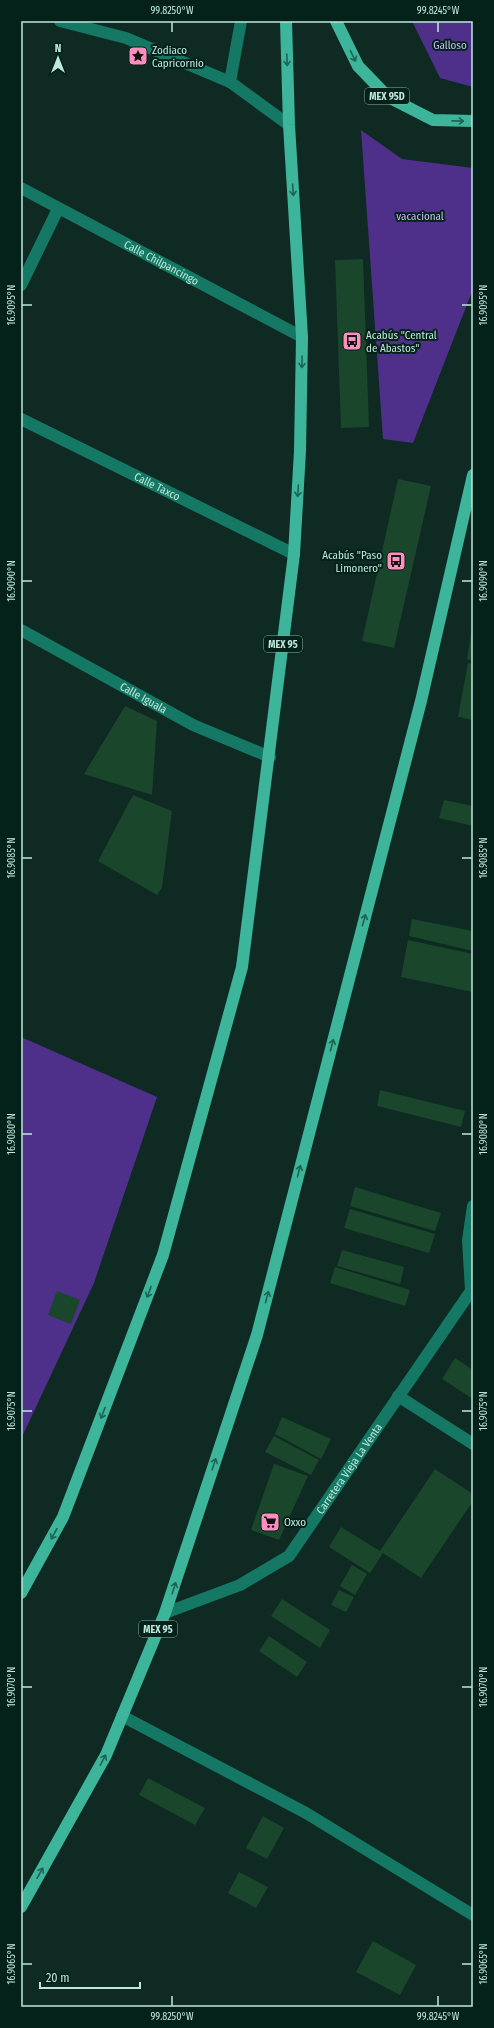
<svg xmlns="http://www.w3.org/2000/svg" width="494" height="2028" font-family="'Fira Sans Condensed',sans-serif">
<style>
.green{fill:#4e2f8a}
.building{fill:#1a462b}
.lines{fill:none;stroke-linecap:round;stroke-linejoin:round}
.minor{stroke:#147864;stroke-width:12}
.highway{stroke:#3db59a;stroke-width:12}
.oneway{stroke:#1e6454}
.ticks{fill:none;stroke:#bfe8dc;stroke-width:1.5}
.labels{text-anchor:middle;stroke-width:4;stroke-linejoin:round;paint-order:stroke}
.shield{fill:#04211a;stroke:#87aca2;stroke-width:1}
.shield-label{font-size:10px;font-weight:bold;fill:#bfe8dc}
.park-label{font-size:11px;fill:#c9bdf5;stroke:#04211a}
.poi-label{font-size:11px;fill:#bfe8dc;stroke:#04211a;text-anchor:start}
.street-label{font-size:11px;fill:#bfe8dc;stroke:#04211a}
.neatline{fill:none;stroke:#bfe8dc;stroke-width:1.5}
.ticks-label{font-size:10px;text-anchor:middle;fill:#bfe8dc}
</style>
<rect width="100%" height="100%" fill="#0e2a23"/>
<path class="green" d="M412,21H473V87L440,78Z
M361,130L402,159L473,168V289L413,443L383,439Z
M21,1037L157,1097L94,1283L21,1439Z"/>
<path class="building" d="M363,259L369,427L341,428L335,260Z
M398,479L431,486L394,648L362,641Z
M472,628H473V661L467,659Z
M468,663L473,664V720L458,717Z
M125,706L157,721L152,795L84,774Z
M133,795L172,811L162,888L157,895L98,861Z
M444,800L473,806V826L439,818Z
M412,919L473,931V951L409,936Z
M408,940L473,954V992L401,977Z
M380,1090L465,1111L461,1127L377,1106Z
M355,1187L441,1213L435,1231L350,1206Z
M350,1209L435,1234L429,1253L344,1228Z
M342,1250L404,1267L400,1284L337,1266Z
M335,1267L410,1290L405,1306L330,1283Z
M57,1291L80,1300L71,1324L48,1315Z
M455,1358L473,1370V1399L442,1379Z
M282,1417L331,1439L321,1459L275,1434Z
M274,1436L319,1460L311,1475L265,1452Z
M274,1464L308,1476L279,1540L251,1530Z
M435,1469L473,1494V1501L421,1578L383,1553L370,1573L329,1547L341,1527L380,1551Z
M352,1565L367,1574L355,1595L340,1586Z
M339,1590L354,1597L346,1612L331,1605Z
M282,1599L330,1630L320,1648L271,1616Z
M269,1636L307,1662L297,1677L259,1651Z
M148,1778L205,1808L195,1825L139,1795Z
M263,1816L284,1828L267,1859L246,1848Z
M239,1872L268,1887L256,1908L228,1893Z
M373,1941L416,1965L400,1995L356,1972Z"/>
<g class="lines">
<g class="minor">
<path d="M60,21L126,38L230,82L289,125"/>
<path d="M230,82L241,21"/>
<path id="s1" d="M21,188L302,337"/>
<path d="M21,285L58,209"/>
<path id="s2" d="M21,419L294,554"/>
<path id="s3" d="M21,630L193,725L270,757"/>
<path d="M471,1290L468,1240L473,1206"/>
<path d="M398,1396L473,1444"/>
<path id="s4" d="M165,1613L240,1585L289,1556L473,1288"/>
<path d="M122,1716L306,1813L473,1915"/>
</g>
<path class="highway" d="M336,21L358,66L388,97L433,120L473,121
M21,1593L63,1517L163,1255L242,967L294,554L300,451L302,337L289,125L286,21
M21,1907L106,1755L165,1613L257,1335L421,701L473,475"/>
</g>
<defs><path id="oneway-shaft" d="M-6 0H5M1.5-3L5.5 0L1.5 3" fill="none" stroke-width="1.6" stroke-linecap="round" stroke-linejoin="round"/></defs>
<g class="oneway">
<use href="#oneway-shaft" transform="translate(353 56) rotate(64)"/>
<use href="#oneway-shaft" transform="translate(287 60) rotate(88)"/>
<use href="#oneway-shaft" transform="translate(458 121) rotate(1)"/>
<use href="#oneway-shaft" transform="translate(293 190) rotate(86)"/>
<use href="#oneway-shaft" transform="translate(302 362) rotate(91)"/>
<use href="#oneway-shaft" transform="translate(298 491) rotate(94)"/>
<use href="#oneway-shaft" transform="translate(364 920) rotate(-75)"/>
<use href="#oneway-shaft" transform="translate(332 1045) rotate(-75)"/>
<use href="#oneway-shaft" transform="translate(299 1171) rotate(-75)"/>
<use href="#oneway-shaft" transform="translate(149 1292) rotate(111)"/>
<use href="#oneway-shaft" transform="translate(267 1297) rotate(-75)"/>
<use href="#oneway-shaft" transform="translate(103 1413) rotate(111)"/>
<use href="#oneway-shaft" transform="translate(214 1464) rotate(-72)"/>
<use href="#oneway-shaft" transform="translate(54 1534) rotate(119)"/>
<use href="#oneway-shaft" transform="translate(174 1588) rotate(-72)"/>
<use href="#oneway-shaft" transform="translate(103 1760) rotate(-62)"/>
<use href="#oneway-shaft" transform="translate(40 1873) rotate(-61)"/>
</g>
<path class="ticks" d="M172,22V32M438,22V32M22,305H32M462,305H472M22,581H32M462,581H472M22,858H32M462,858H472M22,1134H32M462,1134H472M22,1411H32M462,1411H472M22,1687H32M462,1687H472M22,1964H32M462,1964H472M172,1996V2006M438,1996V2006"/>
<defs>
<g id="sight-square" transform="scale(1)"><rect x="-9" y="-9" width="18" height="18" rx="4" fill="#fe8ebd" stroke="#04211a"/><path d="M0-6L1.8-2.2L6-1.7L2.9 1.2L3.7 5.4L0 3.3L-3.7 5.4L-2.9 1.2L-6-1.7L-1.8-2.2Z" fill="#111"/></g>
<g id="bus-square" transform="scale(1)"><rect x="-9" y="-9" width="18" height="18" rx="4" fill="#fe8ebd" stroke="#04211a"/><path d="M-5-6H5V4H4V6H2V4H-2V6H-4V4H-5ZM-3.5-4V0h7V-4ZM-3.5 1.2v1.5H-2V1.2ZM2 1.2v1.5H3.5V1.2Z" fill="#111"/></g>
<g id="supermarket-square" transform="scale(1)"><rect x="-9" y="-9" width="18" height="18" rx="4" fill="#fe8ebd" stroke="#04211a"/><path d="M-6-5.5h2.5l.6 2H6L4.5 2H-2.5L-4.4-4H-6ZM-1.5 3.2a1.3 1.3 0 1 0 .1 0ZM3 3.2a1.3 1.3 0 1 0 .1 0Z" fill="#111"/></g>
</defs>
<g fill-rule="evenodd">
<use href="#sight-square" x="138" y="56"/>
<use href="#bus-square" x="352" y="341"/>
<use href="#bus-square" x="396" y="561"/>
<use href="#supermarket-square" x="270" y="1522"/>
</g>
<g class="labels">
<g class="shield">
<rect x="365" y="88" width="44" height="16" rx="3"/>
<rect x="264" y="636" width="38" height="16" rx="3"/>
<rect x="139" y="1621" width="38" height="16" rx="3"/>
</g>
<g class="shield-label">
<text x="387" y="100">MEX 95D</text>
<text x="283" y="648">MEX 95</text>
<text x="158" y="1633">MEX 95</text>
</g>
<g class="park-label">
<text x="450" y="49">Galloso</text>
<text x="420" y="220">vacacional</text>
</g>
<g class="poi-label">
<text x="152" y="54">Zodiaco<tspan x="152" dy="13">Capricornio</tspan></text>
<text x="366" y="339">Acabús "Central<tspan x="366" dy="13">de Abastos"</tspan></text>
<text x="382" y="559" text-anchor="end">Acabús "Paso<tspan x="382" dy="13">Limonero"</tspan></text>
<text x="284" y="1526">Oxxo</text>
</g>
<g class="street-label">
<text dy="4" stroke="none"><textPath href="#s1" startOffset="159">Calle Chilpancingo</textPath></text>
<text dy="4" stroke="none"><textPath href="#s2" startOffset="152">Calle Taxco</textPath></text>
<text dy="4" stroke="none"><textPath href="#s3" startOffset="140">Calle Iguala</textPath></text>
<text dy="4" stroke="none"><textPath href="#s4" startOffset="243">Carretera Vieja La Venta</textPath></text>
</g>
</g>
<rect width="494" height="2028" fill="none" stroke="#04211a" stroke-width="44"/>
<g transform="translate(58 58)" stroke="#04211a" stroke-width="3" paint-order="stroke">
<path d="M0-3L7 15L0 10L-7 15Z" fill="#bfe8dc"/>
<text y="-6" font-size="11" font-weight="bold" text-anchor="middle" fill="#bfe8dc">N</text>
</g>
<path d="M40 1982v6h100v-6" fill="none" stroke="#bfe8dc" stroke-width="2"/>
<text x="46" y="1982" font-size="12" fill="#bfe8dc" stroke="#04211a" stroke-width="3" paint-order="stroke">20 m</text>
<rect x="22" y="22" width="450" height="1984" class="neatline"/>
<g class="ticks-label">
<text x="172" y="14">99.8250°W</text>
<text x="438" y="14">99.8245°W</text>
<text transform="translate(11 305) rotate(-90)" y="4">16.9095°N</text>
<text transform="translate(483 305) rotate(-90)" y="4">16.9095°N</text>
<text transform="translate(11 581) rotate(-90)" y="4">16.9090°N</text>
<text transform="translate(483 581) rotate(-90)" y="4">16.9090°N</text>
<text transform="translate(11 858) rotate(-90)" y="4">16.9085°N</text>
<text transform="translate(483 858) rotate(-90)" y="4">16.9085°N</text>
<text transform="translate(11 1134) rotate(-90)" y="4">16.9080°N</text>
<text transform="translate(483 1134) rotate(-90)" y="4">16.9080°N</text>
<text transform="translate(11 1411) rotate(-90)" y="4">16.9075°N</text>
<text transform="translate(483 1411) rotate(-90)" y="4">16.9075°N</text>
<text transform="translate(11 1687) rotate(-90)" y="4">16.9070°N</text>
<text transform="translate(483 1687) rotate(-90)" y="4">16.9070°N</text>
<text transform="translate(11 1964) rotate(-90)" y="4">16.9065°N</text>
<text transform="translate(483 1964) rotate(-90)" y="4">16.9065°N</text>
<text x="172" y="2020">99.8250°W</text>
<text x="438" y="2020">99.8245°W</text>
</g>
</svg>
